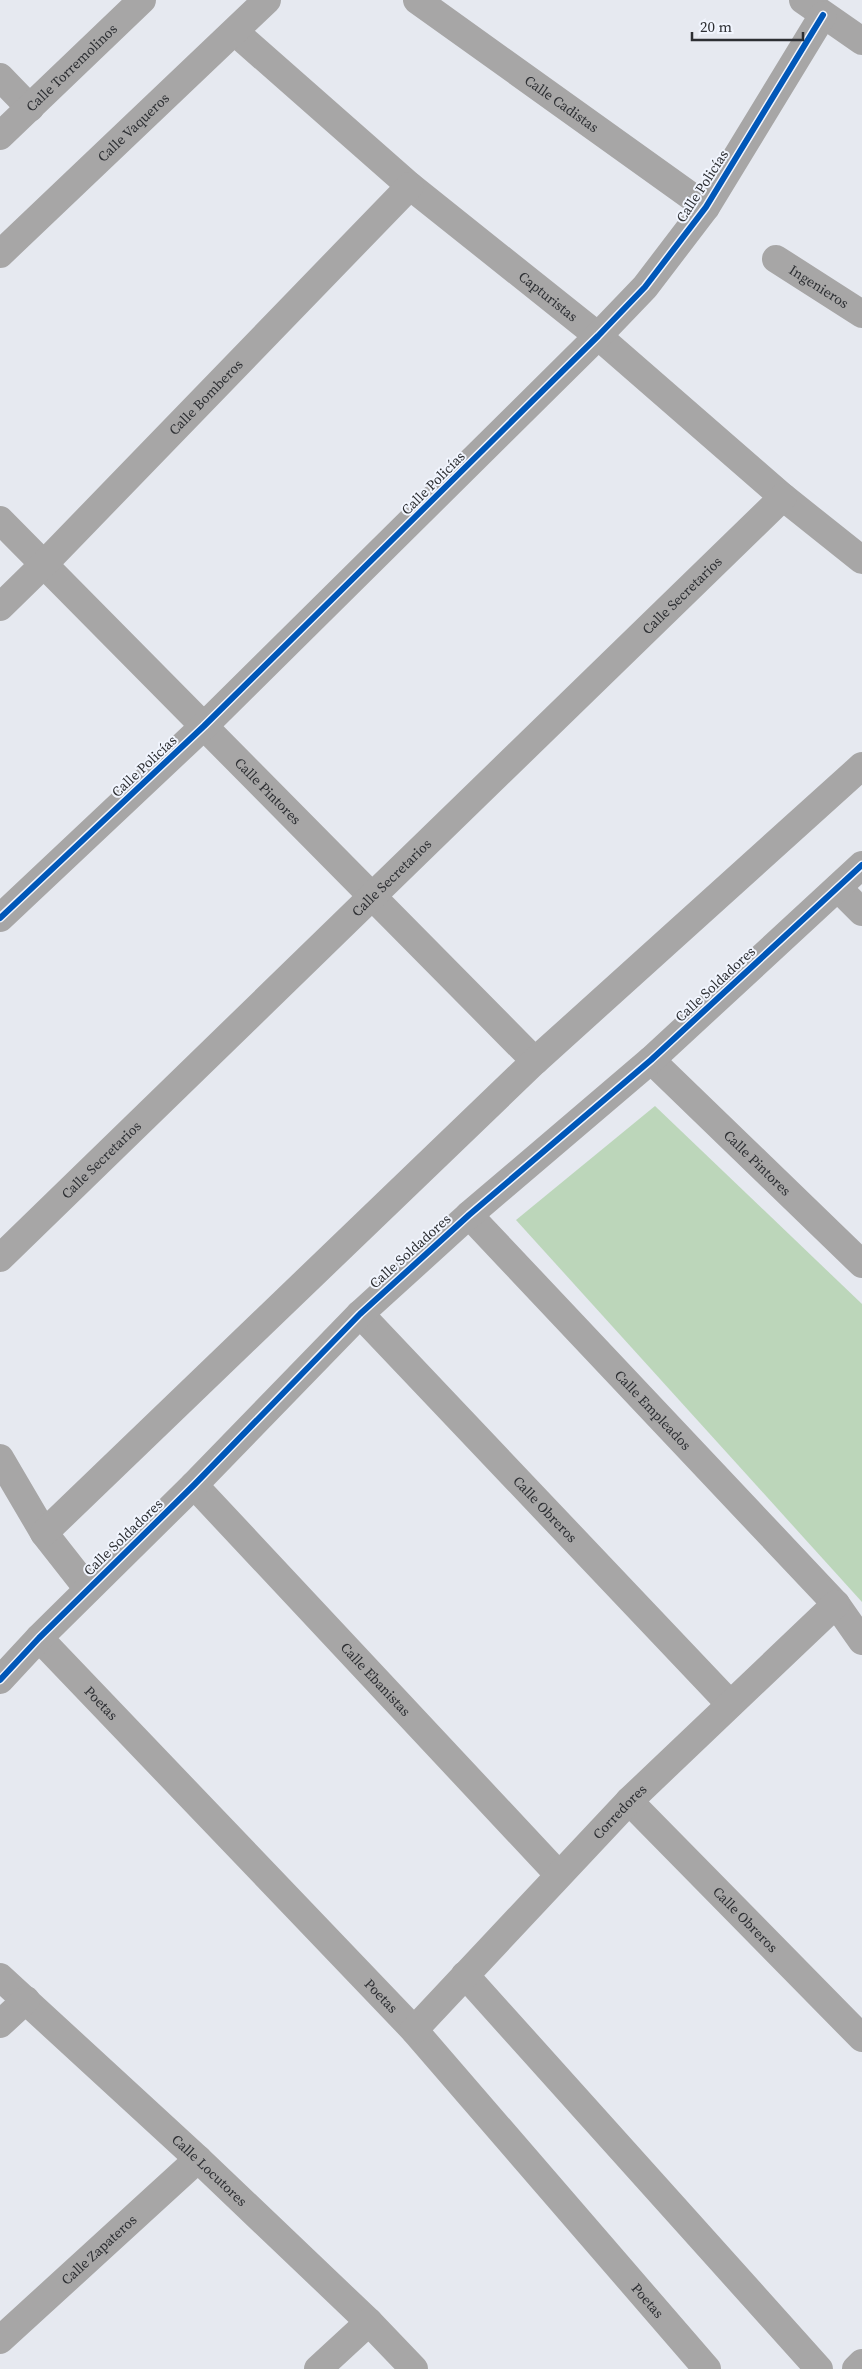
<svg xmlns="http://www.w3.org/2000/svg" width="862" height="2369" font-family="'Source Serif 4',serif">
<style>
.green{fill:#bcd6ba}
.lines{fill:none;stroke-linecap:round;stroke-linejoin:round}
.minor{stroke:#a7a6a6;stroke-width:28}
.cycleway-casing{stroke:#f1f5fe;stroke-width:9}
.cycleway{stroke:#0057b8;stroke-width:6}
.labels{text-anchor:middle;stroke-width:4;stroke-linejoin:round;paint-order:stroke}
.street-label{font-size:14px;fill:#2d2f33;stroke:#f1f5fe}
</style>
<rect width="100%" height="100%" fill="#e6e9f0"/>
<path class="green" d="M655,1106L862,1304V1602L516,1220Z"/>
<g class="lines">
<g class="minor">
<path id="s1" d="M417,0L706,207"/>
<path d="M803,0L862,41"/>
<path id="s2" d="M235,32L410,186L598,336L783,497L862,560"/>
<path d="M0,77L30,108"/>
<path id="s3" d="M0,136L142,0"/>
<path id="s4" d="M0,254L267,0"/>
<path id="s5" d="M776,259L862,314"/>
<path id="s6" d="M0,520L535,1061"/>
<path id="s7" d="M0,607L44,564L410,186"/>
<path d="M838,888L862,912"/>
<path d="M0,918L204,726L598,336L645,287L706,207L823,15"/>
<path id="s8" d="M651,1060L862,1264"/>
<path id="s9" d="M469,1215L836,1604L862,1641"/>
<path id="s10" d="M0,1258L783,497"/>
<path id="s11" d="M360,1314L730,1704"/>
<path d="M0,1458L44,1533L88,1589"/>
<path id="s12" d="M194,1485L558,1874"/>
<path d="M44,1533L535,1061L862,766"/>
<path id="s13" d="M39,1638L414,2030L707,2369"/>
<path d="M0,1680L39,1638L194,1485L360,1314L469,1215L651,1060L862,865"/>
<path id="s14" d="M629,1801L862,2038"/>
<path d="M465,1975L819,2369"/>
<path id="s15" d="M0,1977L198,2159L369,2322L414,2369"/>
<path d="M0,2024L26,2000"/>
<path id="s16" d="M414,2030L629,1801L836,1604"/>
<path id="s17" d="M0,2340L198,2159"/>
<path d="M318,2369L369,2322"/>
<path d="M856,2369L862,2363"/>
</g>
<g class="cycleway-casing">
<path id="cycleway" d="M0,918L204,726L598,336L645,287L706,207L823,15
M0,1680L39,1638L194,1485L360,1314L469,1215L651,1060L862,865"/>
</g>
<use href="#cycleway" class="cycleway"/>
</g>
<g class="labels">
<g class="street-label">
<text dy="5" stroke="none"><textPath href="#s3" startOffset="99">Calle Torremolinos</textPath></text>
<text dy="5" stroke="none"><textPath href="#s1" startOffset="178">Calle Cadistas</textPath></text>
<text dy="5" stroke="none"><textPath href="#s4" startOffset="184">Calle Vaqueros</textPath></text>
<text transform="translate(702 186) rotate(-57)" y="5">Calle Policías</text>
<text dy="5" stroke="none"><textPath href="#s5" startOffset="51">Ingenieros</textPath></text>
<text dy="5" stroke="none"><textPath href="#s2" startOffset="410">Capturistas</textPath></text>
<text dy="5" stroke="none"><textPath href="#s7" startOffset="294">Calle Bomberos</textPath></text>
<text transform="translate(433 483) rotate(-45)" y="5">Calle Policías</text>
<text dy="5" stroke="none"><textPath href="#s10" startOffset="951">Calle Secretarios</textPath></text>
<text transform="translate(144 766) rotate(-43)" y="5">Calle Policías</text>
<text dy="5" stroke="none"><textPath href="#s6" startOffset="381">Calle Pintores</textPath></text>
<text dy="5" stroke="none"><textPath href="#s10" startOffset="546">Calle Secretarios</textPath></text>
<text transform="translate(715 984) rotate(-43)" y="5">Calle Soldadores</text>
<text dy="5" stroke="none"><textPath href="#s10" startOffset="141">Calle Secretarios</textPath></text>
<text dy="5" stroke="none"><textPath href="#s8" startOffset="148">Calle Pintores</textPath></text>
<text transform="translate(410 1251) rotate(-42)" y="5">Calle Soldadores</text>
<text dy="5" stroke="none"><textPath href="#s9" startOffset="268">Calle Empleados</textPath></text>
<text dy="5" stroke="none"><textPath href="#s11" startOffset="269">Calle Obreros</textPath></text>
<text transform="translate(123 1537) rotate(-44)" y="5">Calle Soldadores</text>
<text dy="5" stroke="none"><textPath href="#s12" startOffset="266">Calle Ebanistas</textPath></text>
<text dy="5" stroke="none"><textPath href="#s13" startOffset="90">Poetas</textPath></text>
<text dy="5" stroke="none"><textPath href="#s16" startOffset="300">Corredores</textPath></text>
<text dy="5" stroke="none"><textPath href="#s14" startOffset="166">Calle Obreros</textPath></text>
<text dy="5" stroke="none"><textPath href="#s13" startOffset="495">Poetas</textPath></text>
<text dy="5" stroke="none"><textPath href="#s15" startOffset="285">Calle Locutores</textPath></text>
<text dy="5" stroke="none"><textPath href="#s17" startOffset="134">Calle Zapateros</textPath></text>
<text dy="5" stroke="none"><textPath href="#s13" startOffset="900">Poetas</textPath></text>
</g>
</g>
<path d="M692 32v8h111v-8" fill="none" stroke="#2d2f33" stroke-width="2.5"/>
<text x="700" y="32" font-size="15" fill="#2d2f33" stroke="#f1f5fe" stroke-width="4" paint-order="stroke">20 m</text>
</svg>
